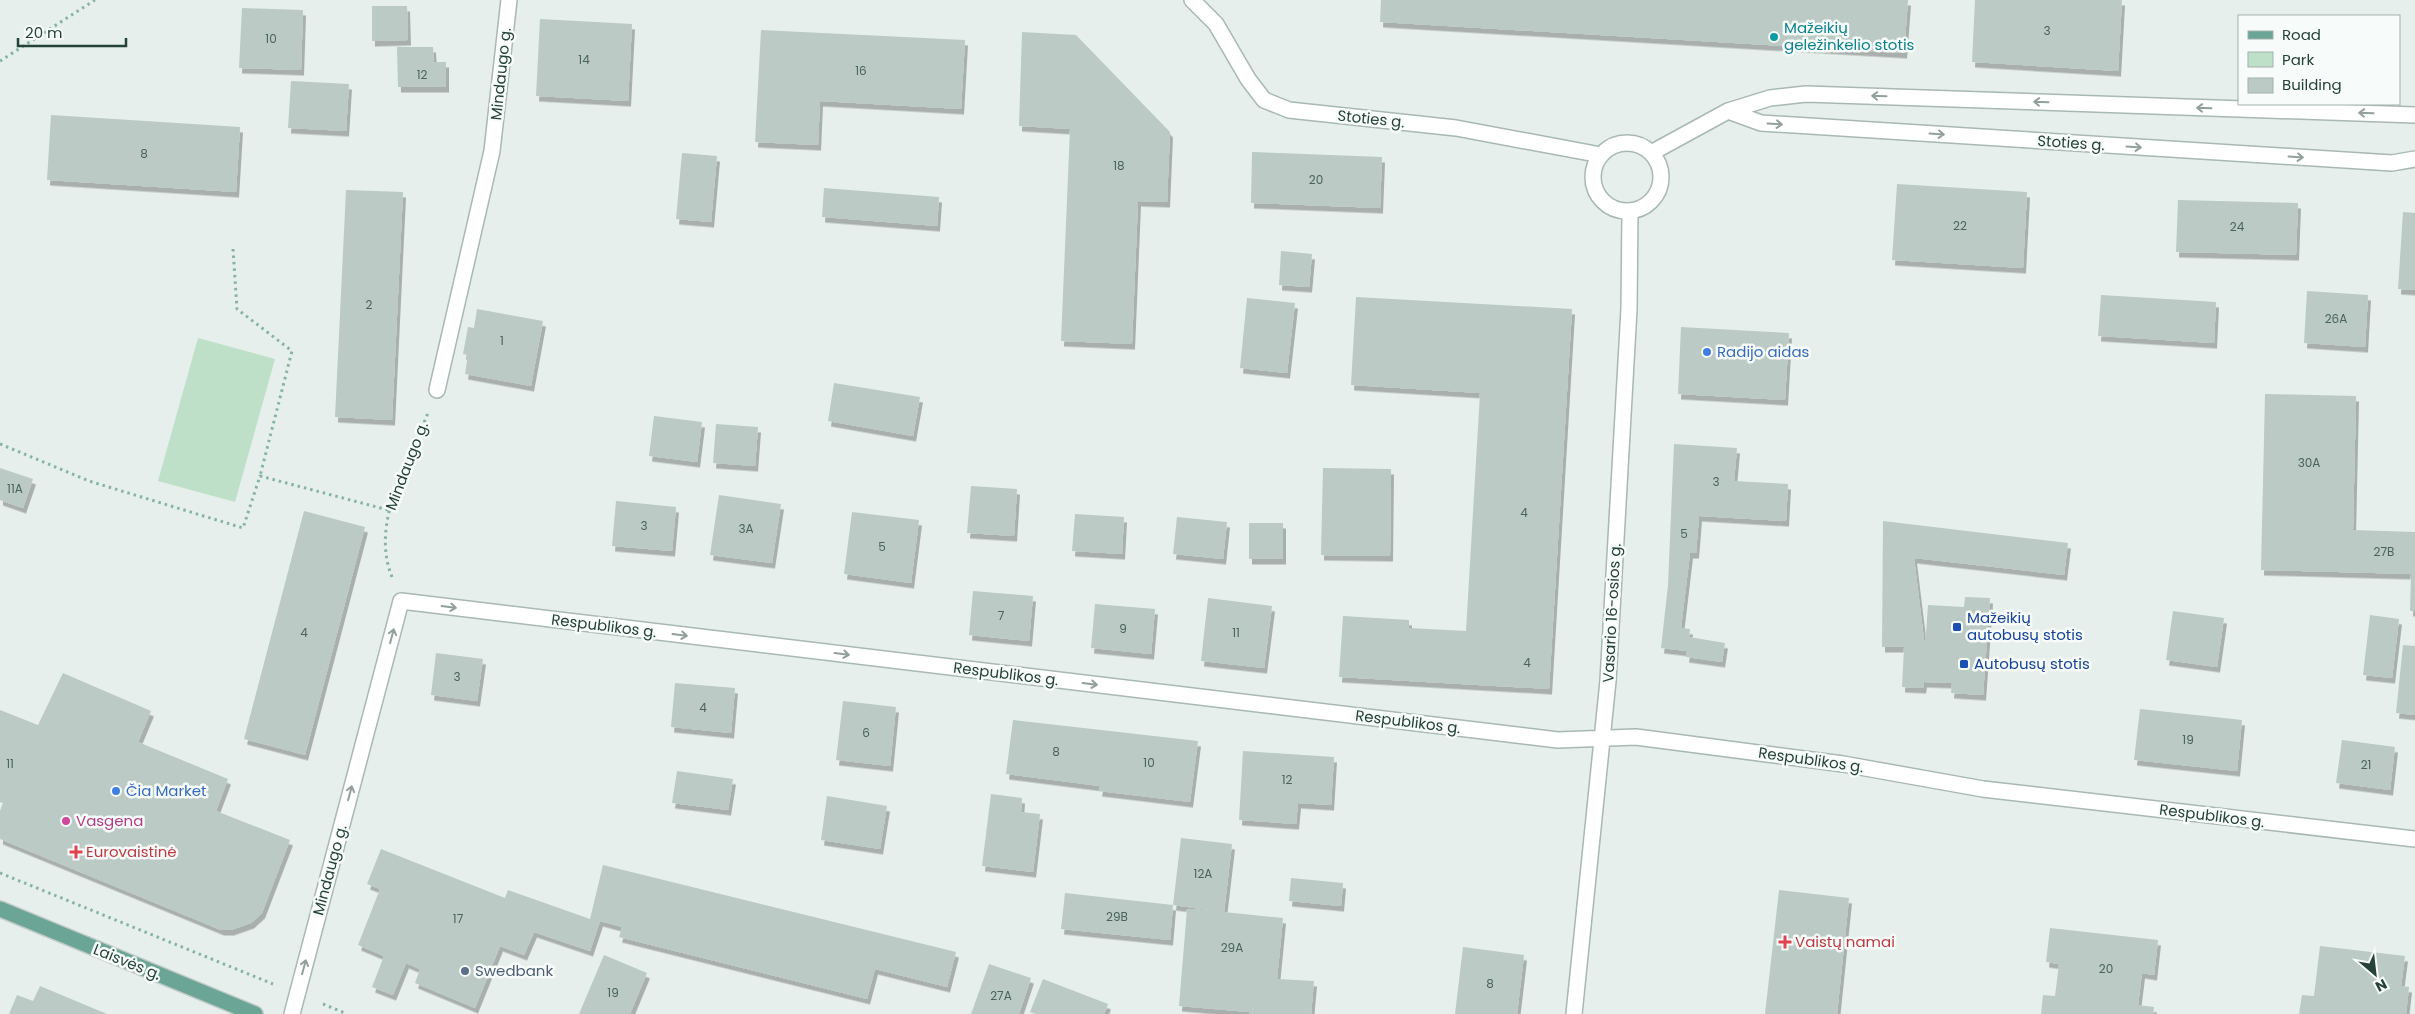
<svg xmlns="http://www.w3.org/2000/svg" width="2415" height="1014" font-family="Poppins,sans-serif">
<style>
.green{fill:#bfe0c8}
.building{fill:#bbcac4;filter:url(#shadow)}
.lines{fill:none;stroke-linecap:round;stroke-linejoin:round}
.minor-casing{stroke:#a8b8b2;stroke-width:18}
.primary-casing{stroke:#c2cac8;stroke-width:18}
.path{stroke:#86b3a5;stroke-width:3;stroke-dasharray:2.5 4;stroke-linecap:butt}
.minor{stroke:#fff;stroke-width:15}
.primary{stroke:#6aa596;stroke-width:15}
.oneway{stroke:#92a09c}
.culture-dot{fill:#0f9aa8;stroke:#f7fbf9;stroke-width:2}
.shop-dot{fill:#3f7fe0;stroke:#f7fbf9;stroke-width:2}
.transit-dot{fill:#1a4fb4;stroke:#f7fbf9;stroke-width:2}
.hotel-dot{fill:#d1479c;stroke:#f7fbf9;stroke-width:2}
.health-dot{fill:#e0444e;stroke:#f7fbf9;stroke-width:2}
.service-dot{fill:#5c6f8a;stroke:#f7fbf9;stroke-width:2}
.labels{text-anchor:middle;stroke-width:5;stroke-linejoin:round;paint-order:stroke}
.number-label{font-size:12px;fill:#4a645c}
.culture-label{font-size:15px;fill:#0d838f;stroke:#f7fbf9;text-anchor:start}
.street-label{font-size:15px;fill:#24423a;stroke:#f7fbf9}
.shop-label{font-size:15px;fill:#366cbe;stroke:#f7fbf9;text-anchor:start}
.transit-label{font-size:15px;fill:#164399;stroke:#f7fbf9;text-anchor:start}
.hotel-label{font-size:15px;fill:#b23c85;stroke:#f7fbf9;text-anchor:start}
.health-label{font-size:15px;fill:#be3a42;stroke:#f7fbf9;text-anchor:start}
.service-label{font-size:15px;fill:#4e5e75;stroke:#f7fbf9;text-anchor:start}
</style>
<defs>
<filter id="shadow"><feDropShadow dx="3" dy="5.5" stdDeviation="0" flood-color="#0004"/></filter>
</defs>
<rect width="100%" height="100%" fill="#e6efeb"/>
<path class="green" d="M198,338L275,359L235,502L158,481Z"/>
<path class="building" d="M1381,0H1908L1904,53L1380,22Z
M1975,0H2122L2118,71L1972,62Z
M372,6H407L408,40L372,41Z
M242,8L303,10L301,70L239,68Z
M540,19L632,24L628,101L536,96Z
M761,30L965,40L961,109L820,101L818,145L755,142Z
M1022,32L1076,35L1170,132L1167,202L1138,201L1132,344L1061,341L1070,129L1019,126Z
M397,47H433L434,62H446V87H398Z
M291,81L349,84L346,131L288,128Z
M51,115L240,127L236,192L47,180Z
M1252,152L1382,157L1380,208L1251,203Z
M682,153L717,156L711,222L676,219Z
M1897,184L2027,192L2023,268L1892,260Z
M824,188L939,197L937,226L822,217Z
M346,190L403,192L392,420L335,417Z
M2178,200L2298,203L2296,255L2176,252Z
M2403,212L2415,213V290L2398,289Z
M1281,251L1312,254L1309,287L1279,285Z
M2307,291L2368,295L2365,347L2304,343Z
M2101,295L2216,302L2214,343L2098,336Z
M1356,297L1572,309L1549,689L1339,677L1343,616L1409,620V628L1466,631L1480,393L1351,385Z
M1247,298L1295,303L1287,373L1240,368Z
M477,309L543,321L531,386L465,374L468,355L463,354L468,327L474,328Z
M1681,327L1789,333L1785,400L1678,394Z
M834,383L920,397L913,436L828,421Z
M2265,394L2356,396L2353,530L2415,532V611H2410L2411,574L2261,570Z
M654,416L702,422L697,462L649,456Z
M716,424L758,427L755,466L713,463Z
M1674,444L1737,448L1734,481L1788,484L1786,521L1699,516L1696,553H1690L1681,628L1690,629L1689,637L1725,643L1722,662L1686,657L1687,651L1661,648L1668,585Z
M0,468L33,479L23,508L0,500Z
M1323,468L1391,469L1390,556L1321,555Z
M971,486L1017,489L1014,536L967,533Z
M719,495L781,504L772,563L710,555Z
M616,501L676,507L672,551L612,546Z
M304,511L365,527L305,755L244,739Z
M852,512L919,520L911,583L844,574Z
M1075,514L1124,517L1122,554L1072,551Z
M1177,517L1227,522L1223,559L1173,554Z
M1883,521L2068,543L2064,575L1914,558L1925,648L1928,605L1964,607L1965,597L1990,598L1983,695L1951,693L1952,683L1924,682L1923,688L1902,687L1904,647H1882Z
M1249,523H1283V559H1249Z
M973,591L1033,596L1029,641L969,635Z
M1208,598L1272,606L1264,668L1201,661Z
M1095,604L1155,609L1151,654L1091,648Z
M2173,611L2224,618L2217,667L2166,660Z
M2370,615L2399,619L2392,678L2363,675Z
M2403,645L2415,646V715L2396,713Z
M436,653L483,659L477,701L431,695Z
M63,673L151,711L138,742L228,779L216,811L290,840L262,913L251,923L231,930H221L0,839V811L3,803L0,802V710L38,725Z
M675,683L735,688L731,733L671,727Z
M843,701L896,707L890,766L836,760Z
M2140,709L2242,720L2237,771L2134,760Z
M1013,720L1198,741L1190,802L1099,791L1100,786L1006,774Z
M2342,740L2395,747L2390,790L2336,783Z
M1243,751L1334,757L1331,805L1298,803L1296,824L1239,820Z
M677,771L733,779L728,810L672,803Z
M991,794L1022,798L1021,812L1040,814L1033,872L982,866Z
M827,796L887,806L880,849L821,840Z
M1181,838L1232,844L1224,912L1283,918L1277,979L1314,981L1311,1014H1249V1012L1179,1006L1187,909L1217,911L1173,905Z
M381,849L505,898L508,890L590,919L603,865L956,952L947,987L875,969L867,999L619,937L622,927L600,921L590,951L534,932L524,955L500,946L475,1008L415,983L420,969L406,963L393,995L372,987L384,956L358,945L380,889L367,884Z
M1291,878L1343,883L1341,906L1289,901Z
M1779,890L1849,898L1837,1014H1765Z
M1065,893L1173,905L1170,940L1061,929Z
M2050,928L2158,940L2154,975L2142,973L2138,1005L2154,1007L2153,1014H2041L2043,995L2055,996L2059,964L2046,962Z
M2320,946L2405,956L2401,986L2409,987L2406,1014H2299L2302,995L2314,996Z
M1463,947L1524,955L1517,1014H1455Z
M604,955L647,973L630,1014H579Z
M989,964L1031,978L1019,1014H971Z
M1043,979L1108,1004L1104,1014H1036L1030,1012Z
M40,986L107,1014H9L17,995L33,1001Z"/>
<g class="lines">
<g class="minor-casing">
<path id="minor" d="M1192,0L1216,24L1248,79L1264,100L1289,110L1456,128L1601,155
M1728,111L1761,123L2392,163L2415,159
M1593 177a34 34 0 1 1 68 0a34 34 0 1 1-68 0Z
M1651,153L1728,111L1770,98L1806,94L2415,115
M437,390L492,151L509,0
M292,1014L401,601L1558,740L1636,737L1843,764L1983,789L2415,839
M1574,1014L1608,681L1629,309L1630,211"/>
</g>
<g class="primary-casing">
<path id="primary" d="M0,909L255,1014"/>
</g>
<path class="path" d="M0,61L95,0
M233,249L237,309L292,351L260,476
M0,444L89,481L243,528L260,476L388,510
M392,577C370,523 408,463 428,413
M0,873L273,984
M323,1004L347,1014"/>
<use href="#minor" class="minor"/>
<use href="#primary" class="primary"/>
</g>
<defs><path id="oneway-shaft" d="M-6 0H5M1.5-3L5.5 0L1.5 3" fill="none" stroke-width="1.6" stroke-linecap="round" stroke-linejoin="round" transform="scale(1.25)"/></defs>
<g class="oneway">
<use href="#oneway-shaft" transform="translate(1879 96) rotate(-178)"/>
<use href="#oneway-shaft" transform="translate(2041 102) rotate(-178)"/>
<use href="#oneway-shaft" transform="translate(2204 108) rotate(-178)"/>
<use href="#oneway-shaft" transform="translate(2366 113) rotate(-178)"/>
<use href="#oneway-shaft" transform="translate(1775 124) rotate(4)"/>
<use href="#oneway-shaft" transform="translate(1937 134) rotate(4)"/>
<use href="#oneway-shaft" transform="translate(2134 147) rotate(4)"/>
<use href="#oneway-shaft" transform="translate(2296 157) rotate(4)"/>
<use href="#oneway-shaft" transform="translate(449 607) rotate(7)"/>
<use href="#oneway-shaft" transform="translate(680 635) rotate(7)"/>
<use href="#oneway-shaft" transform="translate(392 636) rotate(-75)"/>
<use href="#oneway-shaft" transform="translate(842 654) rotate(7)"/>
<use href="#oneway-shaft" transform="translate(1090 684) rotate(7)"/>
<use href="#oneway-shaft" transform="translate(350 793) rotate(-75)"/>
<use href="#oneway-shaft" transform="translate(304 967) rotate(-75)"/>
</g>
<circle class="culture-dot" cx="1774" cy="37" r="5"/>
<g class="shop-dot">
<circle cx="1707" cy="352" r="5"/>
<circle cx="116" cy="791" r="5"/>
</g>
<g class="transit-dot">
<rect x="1952" y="622" width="10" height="10" rx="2.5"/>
<rect x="1959" y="659" width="10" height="10" rx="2.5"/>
</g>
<circle class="hotel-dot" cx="66" cy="821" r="5"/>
<g class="health-dot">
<path d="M73.5 844.5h5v5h5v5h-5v5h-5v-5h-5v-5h5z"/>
<path d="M1782.5 934.5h5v5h5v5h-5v5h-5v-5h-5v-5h5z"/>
</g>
<circle class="service-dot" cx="465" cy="971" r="5"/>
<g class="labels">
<g class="number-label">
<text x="2047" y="35">3</text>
<text x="271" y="43">10</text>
<text x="584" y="64">14</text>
<text x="861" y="75">16</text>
<text x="422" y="79">12</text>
<text x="144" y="158">8</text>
<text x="1119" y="170">18</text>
<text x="1316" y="184">20</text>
<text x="1960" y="230">22</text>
<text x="2237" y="231">24</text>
<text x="369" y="309">2</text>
<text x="2336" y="323">26A</text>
<text x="502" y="345">1</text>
<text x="2309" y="467">30A</text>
<text x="1716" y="486">3</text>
<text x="15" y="493">11A</text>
<text x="1524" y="517">4</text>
<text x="644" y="530">3</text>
<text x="746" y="533">3A</text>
<text x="1684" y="538">5</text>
<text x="882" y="551">5</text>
<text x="2384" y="556">27B</text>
<text x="1001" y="620">7</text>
<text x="1123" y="633">9</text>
<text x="304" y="637">4</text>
<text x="1236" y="637">11</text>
<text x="1527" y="667">4</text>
<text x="457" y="681">3</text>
<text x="703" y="712">4</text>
<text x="866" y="737">6</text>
<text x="2188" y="744">19</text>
<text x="1056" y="756">8</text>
<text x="1149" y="767">10</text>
<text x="10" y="768">11</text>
<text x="2366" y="769">21</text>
<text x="1287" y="784">12</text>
<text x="1203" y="878">12A</text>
<text x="1117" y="921">29B</text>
<text x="458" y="923">17</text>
<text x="1232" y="952">29A</text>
<text x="2106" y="973">20</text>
<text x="1490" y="988">8</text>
<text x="613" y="997">19</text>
<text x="1001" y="1000">27A</text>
</g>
<g class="culture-label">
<text x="1784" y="33">Mažeikių<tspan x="1784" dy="17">geležinkelio stotis</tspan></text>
</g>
<g class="street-label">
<text transform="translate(501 74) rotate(-84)" y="5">Mindaugo g.</text>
<text transform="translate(1371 119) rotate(6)" y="5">Stoties g.</text>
<text transform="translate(2071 143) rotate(4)" y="5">Stoties g.</text>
<text transform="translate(407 466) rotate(-69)" y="5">Mindaugo g.</text>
<text transform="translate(1612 613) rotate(-87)" y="5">Vasario 16-osios g.</text>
<text transform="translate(604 626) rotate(7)" y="5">Respublikos g.</text>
<text transform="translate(1006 674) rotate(7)" y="5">Respublikos g.</text>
<text transform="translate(1408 722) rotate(7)" y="5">Respublikos g.</text>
<text transform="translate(1811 760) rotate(8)" y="5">Respublikos g.</text>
<text transform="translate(2212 816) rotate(7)" y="5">Respublikos g.</text>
<text transform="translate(330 870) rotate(-75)" y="5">Mindaugo g.</text>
<text transform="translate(127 962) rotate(22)" y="5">Laisvės g.</text>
</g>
<g class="shop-label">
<text x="1717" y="357">Radijo aidas</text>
<text x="126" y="796">Čia Market</text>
</g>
<g class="transit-label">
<text x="1967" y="623">Mažeikių<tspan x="1967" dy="17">autobusų stotis</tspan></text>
<text x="1974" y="669">Autobusų stotis</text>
</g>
<g class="hotel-label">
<text x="76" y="826">Vasgena</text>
</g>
<g class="health-label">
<text x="86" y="857">Eurovaistinė</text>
<text x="1795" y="947">Vaistų namai</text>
</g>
<g class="service-label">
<text x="475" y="976">Swedbank</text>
</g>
</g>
<rect x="2238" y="15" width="162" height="90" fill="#f7fbf9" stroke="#a3b1ad"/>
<rect x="2248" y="31" width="25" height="8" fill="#6aa596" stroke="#a3b1ad"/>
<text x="2282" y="40" font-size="15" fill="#24423a">Road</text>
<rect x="2248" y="52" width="25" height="15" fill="#bfe0c8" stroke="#a3b1ad"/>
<text x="2282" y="65" font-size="15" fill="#24423a">Park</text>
<rect x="2248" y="78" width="25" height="15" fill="#bbcac4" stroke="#a3b1ad"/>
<text x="2282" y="90" font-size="15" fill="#24423a">Building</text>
<g transform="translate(2375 974) rotate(152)" stroke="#f7fbf9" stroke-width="4" paint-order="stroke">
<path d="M0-4L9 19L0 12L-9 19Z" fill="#24423a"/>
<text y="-8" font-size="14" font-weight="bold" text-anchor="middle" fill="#24423a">N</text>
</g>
<path d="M18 38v8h108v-8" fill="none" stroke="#24423a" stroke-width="2.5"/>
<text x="25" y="38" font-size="15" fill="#24423a" stroke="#f7fbf9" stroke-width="4" paint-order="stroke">20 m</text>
</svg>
